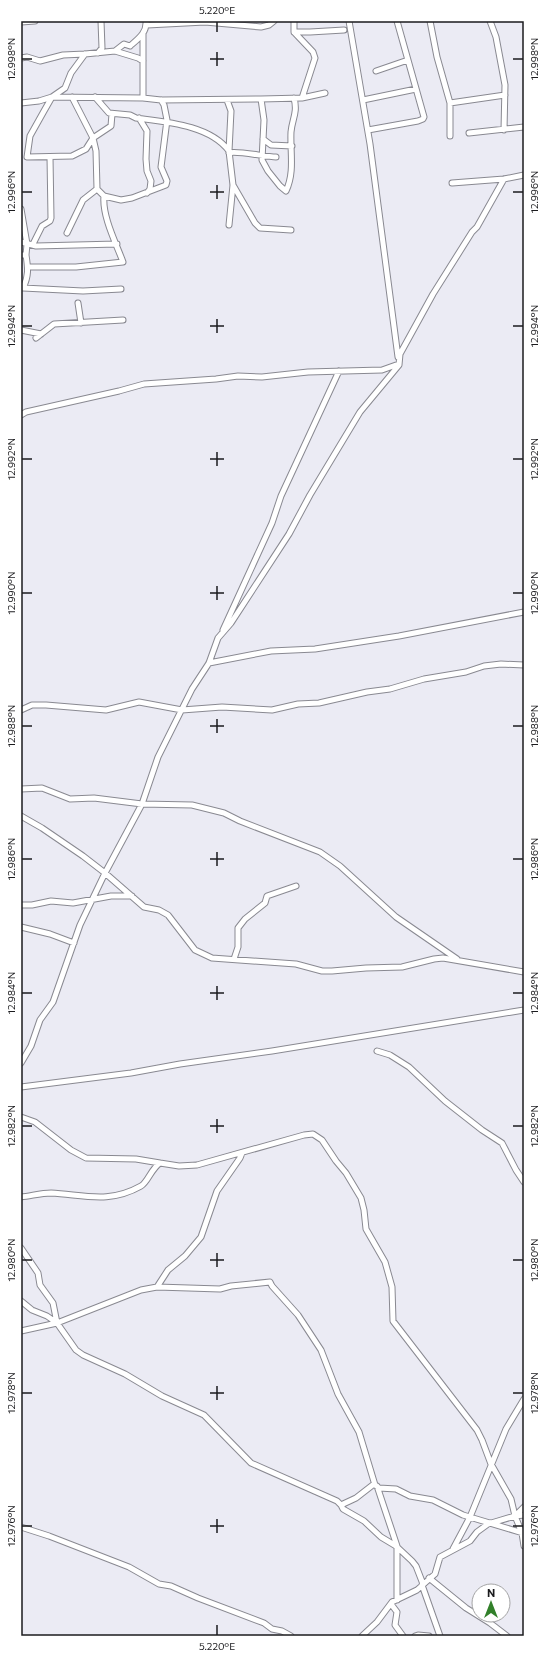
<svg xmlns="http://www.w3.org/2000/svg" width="545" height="1657" font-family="Commissioner,sans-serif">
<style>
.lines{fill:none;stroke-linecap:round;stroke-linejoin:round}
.street-casing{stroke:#898991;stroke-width:7}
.street{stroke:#fff;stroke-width:5}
.ticks{fill:none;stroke:#1b1b1e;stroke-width:1.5}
.neatline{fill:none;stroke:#1b1b1e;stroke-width:1.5}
.ticks-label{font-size:10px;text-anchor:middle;fill:#1b1b1e}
</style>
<rect width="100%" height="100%" fill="#ebebf4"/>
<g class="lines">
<g class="street-casing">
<path id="street" d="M294,21V32L313,52L315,58L302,98
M349,21L370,144L398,357
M430,21L437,57L450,103V136
M490,21L496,37L505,85L504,130
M21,22L35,21
M147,25L205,22L261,27L269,25L274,21
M294,32H310L344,30
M143,34V98
M115,51L124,44L130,46C138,39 147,33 146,21
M98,53L102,48L101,21
M85,54L71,73L65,88L52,97L44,111L30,136L27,157L72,156L86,149L93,138L111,126L112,114
M21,58L27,57L40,61L63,55L85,54L115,51L138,58L143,61
M376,71L408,60
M95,97L109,113L130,115L136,118C166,122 210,125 229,151
M261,99L264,120L262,160L268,171L280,186L286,191C295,172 290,152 291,132C292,119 298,113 294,98
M227,100L231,111L229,151L233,185L229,225
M363,100L416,89
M21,103L39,101L52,97L143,98L161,100L261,99L302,98L325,93
M450,103L505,95
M139,118L147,131L146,159L147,171L151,181L150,189L147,193
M368,130L418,121L423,119L424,117L397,21
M469,133L524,127
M263,139L271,145L292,146
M229,153C235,150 266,157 276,157
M452,183L504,179L524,175
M233,185L255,223L260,228L291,230
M104,196L121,200L132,198L166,185L167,181L161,167L167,120L164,105L161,100
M21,209L27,244L26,255
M67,233L83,200L97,189
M21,242L36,246L117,244
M33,244L42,226L50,221L51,218L50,157
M21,255H26C28,268 29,276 23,288H21
M28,267H76L123,262C116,243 102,216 104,196L97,189L96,151L93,138L72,97
M23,288L83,291L121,289
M78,303L81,323
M21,330L41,334
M36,338L54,324L123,320
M21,415L26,412L119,391L144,384L216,379L238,376L262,377L308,372L382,370L396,365
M223,630L272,523L281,496L339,371
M209,663L271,651L315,649L399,636L524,612
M21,710L32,705H46L106,710L139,702L182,710L222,707L272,710L298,704L319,703L367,692L390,689L424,679L466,672L484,666L501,664L524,665
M21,789L42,788L70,799L94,798L142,804L192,805L224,813L240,821L320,852L340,866L396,917L457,959
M21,816L42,828L83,856L105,873L144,907L159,910L168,915L195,950L212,958L296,964L322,971H332L366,968L402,967L434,959L443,958L524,972
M21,905H32L51,901L73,903L111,896H132
M21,927L50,934L74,943
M234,959L238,947V928L245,919L265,903L267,896L296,886
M377,1051L390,1055L409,1067L445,1101L482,1130L502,1143L516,1170L524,1182
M21,1063L31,1046L40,1020L53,1002L80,925L105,873L142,804L158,757L192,689L209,663L218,638L231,623L289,534L310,495L360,412L399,365L400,354L433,294L472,232L477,227L504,179
M21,1087L131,1073L180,1064L272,1051L524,1010
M21,1117L35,1122L71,1150L86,1158L136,1159L160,1163
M21,1197C31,1196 41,1193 51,1193C85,1195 109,1204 141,1186C148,1182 151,1169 160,1163L179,1166L197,1165L304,1135L313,1134L322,1140L336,1161L346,1173L361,1198L364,1210L366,1229L385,1262L392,1287L393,1321L477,1430L482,1440L491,1464L511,1499L515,1516L522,1533L524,1546
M21,1248L38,1273L40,1285L53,1303L57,1323
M157,1287L168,1270L185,1256L201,1237L217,1191L240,1158L242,1153
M21,1301L32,1310L47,1316L57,1323L76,1350L83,1355L125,1374L162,1396L204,1415L251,1463L337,1501L341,1505
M21,1331L57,1323L141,1290L157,1287L220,1289L231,1286L270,1282L272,1286L298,1315L321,1350L338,1394L359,1432L375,1485
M377,1486L397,1546V1600
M515,1516L524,1515
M21,1527L49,1536L129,1567L159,1584L171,1586L198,1598L264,1623L272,1629L282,1631L291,1636
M453,1549L470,1517L506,1429L524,1399
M429,1578L466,1608L490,1623L507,1636
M423,1584L416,1566L412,1561L396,1546L381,1537L364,1521L343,1509L341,1505L356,1498L374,1484L379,1488L396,1489L410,1496L433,1500L463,1515L523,1533
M422,1585L440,1636
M391,1604L397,1612L395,1625L403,1636
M362,1636L377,1622L392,1602L417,1590L435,1574L440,1557L470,1541L477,1532L488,1524L515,1516L524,1507
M415,1636L418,1635L429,1636"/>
</g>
<use href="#street" class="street"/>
</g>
<path class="ticks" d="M217,22V32M217,52V66M22,59H32M210,59H224M513,59H523M217,185V199M22,192H32M210,192H224M513,192H523M217,319V333M22,326H32M210,326H224M513,326H523M217,452V466M22,459H32M210,459H224M513,459H523M217,586V600M22,593H32M210,593H224M513,593H523M217,719V733M22,726H32M210,726H224M513,726H523M217,852V866M22,859H32M210,859H224M513,859H523M217,986V1000M22,993H32M210,993H224M513,993H523M217,1119V1133M22,1126H32M210,1126H224M513,1126H523M217,1253V1267M22,1260H32M210,1260H224M513,1260H523M217,1386V1400M22,1393H32M210,1393H224M513,1393H523M217,1519V1533M22,1526H32M210,1526H224M513,1526H523M217,1625V1635"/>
<rect width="545" height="1657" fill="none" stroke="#ffffff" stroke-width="44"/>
<g transform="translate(491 1603)"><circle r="19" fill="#ffffff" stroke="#a4a4a5"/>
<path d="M0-3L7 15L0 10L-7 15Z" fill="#32802a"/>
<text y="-6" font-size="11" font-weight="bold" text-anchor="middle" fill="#1b1b1e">N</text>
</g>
<rect x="22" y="22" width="501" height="1613" class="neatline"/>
<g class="ticks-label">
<text x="217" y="14">5.220°E</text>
<text transform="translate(11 59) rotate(-90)" y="4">12.998°N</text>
<text transform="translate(534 59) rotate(-90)" y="4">12.998°N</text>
<text transform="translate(11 192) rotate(-90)" y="4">12.996°N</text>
<text transform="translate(534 192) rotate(-90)" y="4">12.996°N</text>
<text transform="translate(11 326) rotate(-90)" y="4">12.994°N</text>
<text transform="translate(534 326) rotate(-90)" y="4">12.994°N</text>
<text transform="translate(11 459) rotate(-90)" y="4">12.992°N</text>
<text transform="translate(534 459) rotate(-90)" y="4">12.992°N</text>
<text transform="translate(11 593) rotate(-90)" y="4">12.990°N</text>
<text transform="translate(534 593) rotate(-90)" y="4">12.990°N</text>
<text transform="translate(11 726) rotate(-90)" y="4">12.988°N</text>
<text transform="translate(534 726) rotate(-90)" y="4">12.988°N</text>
<text transform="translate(11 859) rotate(-90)" y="4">12.986°N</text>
<text transform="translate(534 859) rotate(-90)" y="4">12.986°N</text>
<text transform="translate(11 993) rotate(-90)" y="4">12.984°N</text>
<text transform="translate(534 993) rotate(-90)" y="4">12.984°N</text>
<text transform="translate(11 1126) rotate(-90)" y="4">12.982°N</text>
<text transform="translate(534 1126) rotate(-90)" y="4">12.982°N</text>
<text transform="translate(11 1260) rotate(-90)" y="4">12.980°N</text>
<text transform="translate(534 1260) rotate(-90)" y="4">12.980°N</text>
<text transform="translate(11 1393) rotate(-90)" y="4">12.978°N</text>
<text transform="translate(534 1393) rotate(-90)" y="4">12.978°N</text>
<text transform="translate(11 1526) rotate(-90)" y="4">12.976°N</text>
<text transform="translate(534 1526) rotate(-90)" y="4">12.976°N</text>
<text x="217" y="1650">5.220°E</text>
</g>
</svg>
